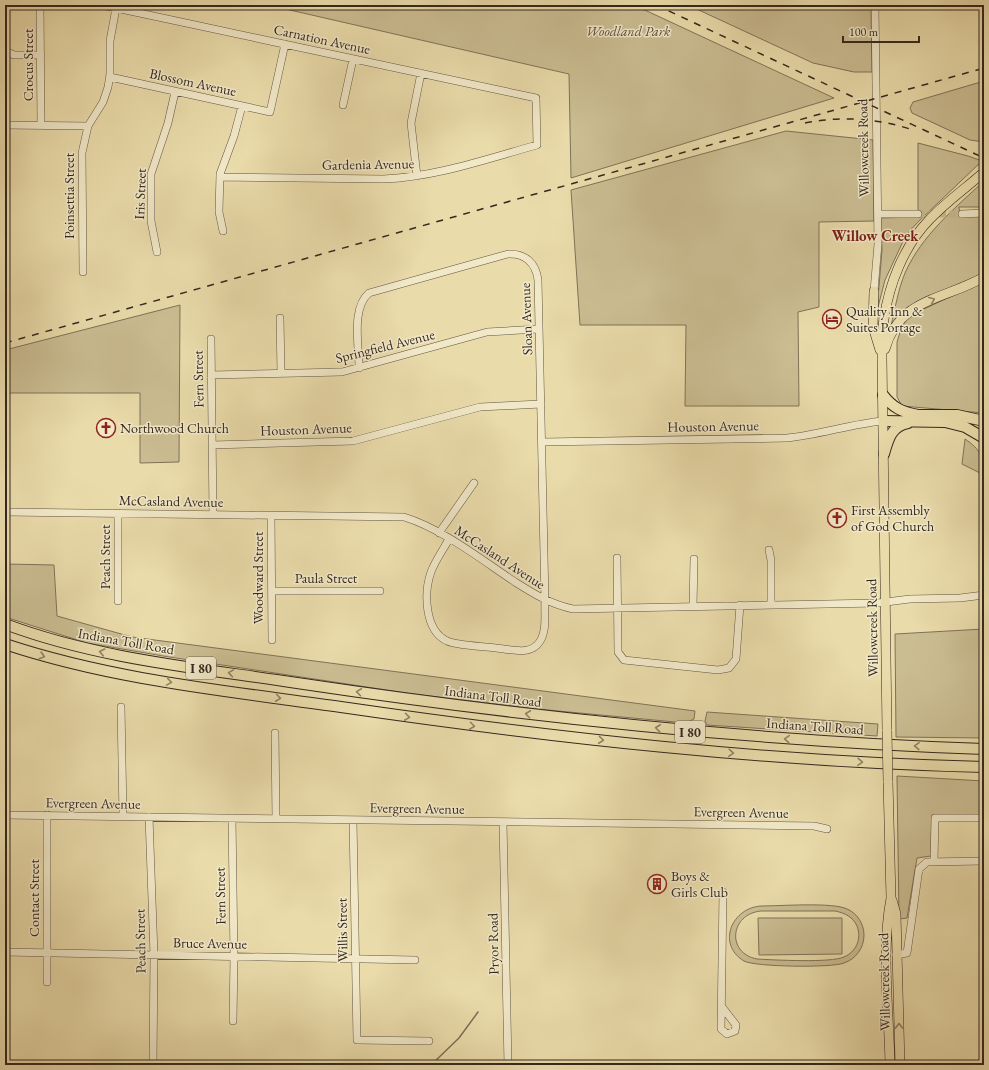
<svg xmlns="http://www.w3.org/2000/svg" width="989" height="1070" font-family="'EB Garamond',serif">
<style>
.green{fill:#cbbd92;stroke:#807258;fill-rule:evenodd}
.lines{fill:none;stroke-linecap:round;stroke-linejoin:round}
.stream{stroke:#7c6f56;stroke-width:1.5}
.minor-tunnel{stroke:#c6b78e;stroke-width:7;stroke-dasharray:7 3.5;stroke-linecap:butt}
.minor-casing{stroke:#625542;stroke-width:8}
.major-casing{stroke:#34281f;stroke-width:10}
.highway-casing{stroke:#34281f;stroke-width:12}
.minor{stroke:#f1e8c8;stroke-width:7}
.major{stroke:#eadbaa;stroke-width:9}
.highway{stroke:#eadbaa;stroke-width:10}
.rail{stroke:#34281f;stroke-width:1.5;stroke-dasharray:7 7;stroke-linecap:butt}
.major-bridge-casing{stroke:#34281f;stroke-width:10;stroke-linecap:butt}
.major-bridge{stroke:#eadbaa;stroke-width:9}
.oneway{stroke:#8f8264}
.labels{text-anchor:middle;stroke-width:3;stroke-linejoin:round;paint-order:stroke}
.shield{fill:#f1e8c8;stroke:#6d6252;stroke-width:1}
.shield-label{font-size:13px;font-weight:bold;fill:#34281f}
.park-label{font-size:14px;font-style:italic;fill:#5a4d3c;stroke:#f1e8c8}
.street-label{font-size:14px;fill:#34281f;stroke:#f1e8c8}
.poi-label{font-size:14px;fill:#34281f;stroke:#f1e8c8;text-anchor:start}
.neighbourhood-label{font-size:15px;font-weight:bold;fill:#7a1f14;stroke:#f1e8c8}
</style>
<rect width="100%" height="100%" fill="#eadbaa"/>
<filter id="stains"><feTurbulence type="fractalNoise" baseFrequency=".005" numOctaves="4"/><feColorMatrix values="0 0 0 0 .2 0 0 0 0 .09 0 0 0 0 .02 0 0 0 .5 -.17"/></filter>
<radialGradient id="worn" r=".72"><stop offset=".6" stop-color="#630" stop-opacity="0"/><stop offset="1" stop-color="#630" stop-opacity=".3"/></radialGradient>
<path class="green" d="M268,5H634L834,98L571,178L569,74Z
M688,5H871L872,72H854L813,63Z
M984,81V142L970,140L912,113L910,108L913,102Z
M786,131L873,140L874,221L819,222V307L798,312L799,406H685L686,325H580L571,190Z
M918,143L968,156L982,161L919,221L906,235L885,280L877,311L882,250L881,218L918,217Z
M984,181V207H959L960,216H984V273L918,301L904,310L891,326C895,309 898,290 905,273C922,235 954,209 984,181Z
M984,281V413L902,406L897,397V342L902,326L911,315Z
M180,305L179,462L140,463V393H5V350Z
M965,439C980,449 984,457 984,475L962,464Z
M5,564L54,565L57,616L132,637L695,711L694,719L686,723L537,709L413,694L163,656L87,643L5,617Z
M984,629V738L896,737L895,634Z
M707,712L878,724L877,736L707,725L705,721Z
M897,776L984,781V815H932L931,856L917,858L907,918L899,919Z
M762,906C780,906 833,902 847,909C857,913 864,924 864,935C864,948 856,959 844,963C832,968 755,967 744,961C716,944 732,907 762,906ZM835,911C845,913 853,917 857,926C862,939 856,952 844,957C831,963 774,960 757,959C726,953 730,914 761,911Z
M758,918H842V954L759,955Z"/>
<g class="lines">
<path class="stream" d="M431,1065L459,1038L478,1012"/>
<path class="minor-tunnel" d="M918,214H962"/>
<g class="minor-casing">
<path id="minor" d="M40,5L41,125
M102,5L536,98L537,145C486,159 436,177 383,179L220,177
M5,51L14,55H41
M110,77L270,112L285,44
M343,105L353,59
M5,125L88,126
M417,176L411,123L421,73
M878,214H918
M962,214L984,213
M223,231L219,212L220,174L234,136L242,106
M157,252L151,221V174L168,123L175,92
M83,272L82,153L88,126L103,102L108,87L110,74V41L116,8
M874,291L878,244L875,5
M280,318L281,373
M211,339L213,515
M359,368C359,346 351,308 369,293L508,254C525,253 536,263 538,280L545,601C544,615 548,634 537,645C527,655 509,649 496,648C483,646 459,646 447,641C424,630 424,592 431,572C435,561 443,550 449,539
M211,375L342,372L487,332L539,329
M542,442L787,438C819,435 850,424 883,421
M212,445L353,441L480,407L541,404
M5,512L404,517C441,528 482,560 515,582C534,594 550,604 573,609L878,603L910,599L960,598L984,595
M118,513V601
M271,515L272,640
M439,533L474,483
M769,550L771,560V604
M617,558L618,652L624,660L718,670L729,668L736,659L740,605
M272,591H380
M693,607L694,559
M121,707L123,816
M275,733L276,819
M5,815L814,826L827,829
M47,815V982
M149,817L154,955L153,1065
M232,818L234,957L233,1021
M353,820L357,1040L429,1041
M503,822L508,1065
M934,861L935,818H984
M5,952L415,960
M896,955L907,953L919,869L927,862L984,861
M722,1007L736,1025L735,1031L727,1034L721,1029L723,892"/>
</g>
<g class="major-casing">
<path id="major" d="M874,291L873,327L880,350
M885,349C900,297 945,300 984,277
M887,731L882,358C882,345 882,331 884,319C889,284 904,246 929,220C946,202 966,188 984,172
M888,781L891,898C881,952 889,1010 890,1065
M892,900L896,914L900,1065"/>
</g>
<g class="highway-casing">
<path id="highway" d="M883,395C893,408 902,412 918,415
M920,415H957L984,421
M883,421L945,422L965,427L984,438
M884,454C888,440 891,426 908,423
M5,624C98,659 199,668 297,683C525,717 754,741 984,749
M5,644C113,680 228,691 341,707C554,738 769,762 984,767"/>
</g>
<use href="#minor" class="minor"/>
<use href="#major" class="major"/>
<use href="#highway" class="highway"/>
<path class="rail" d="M656,5L984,158
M805,123C840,116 876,118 910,129
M5,343L984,68"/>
<g class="major-bridge-casing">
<path id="major-bridge" d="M887,731L888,781"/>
</g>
<use href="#major-bridge" class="major-bridge"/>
</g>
<defs><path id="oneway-chevron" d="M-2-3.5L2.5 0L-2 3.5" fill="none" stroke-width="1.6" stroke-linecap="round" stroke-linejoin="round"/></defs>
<g class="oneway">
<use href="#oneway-chevron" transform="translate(932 300) rotate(-23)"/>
<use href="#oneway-chevron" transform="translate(102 652) rotate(-168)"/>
<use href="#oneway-chevron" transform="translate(42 656) rotate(16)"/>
<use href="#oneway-chevron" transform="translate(231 673) rotate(-171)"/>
<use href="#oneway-chevron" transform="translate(169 682) rotate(9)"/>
<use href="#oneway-chevron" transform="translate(359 692) rotate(-172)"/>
<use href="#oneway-chevron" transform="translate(278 698) rotate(8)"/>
<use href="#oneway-chevron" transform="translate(528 714) rotate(-173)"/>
<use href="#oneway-chevron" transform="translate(407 717) rotate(8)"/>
<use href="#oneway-chevron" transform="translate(472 726) rotate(7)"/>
<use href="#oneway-chevron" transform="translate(658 728) rotate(-174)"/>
<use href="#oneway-chevron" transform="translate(787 739) rotate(-176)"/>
<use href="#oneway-chevron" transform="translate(601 740) rotate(6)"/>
<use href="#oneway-chevron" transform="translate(917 746) rotate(-177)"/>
<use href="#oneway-chevron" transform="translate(731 753) rotate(4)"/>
<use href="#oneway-chevron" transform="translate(860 762) rotate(3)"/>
<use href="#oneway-chevron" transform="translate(899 1026) rotate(-91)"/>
</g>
<defs>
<g id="hotel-ring" transform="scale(1)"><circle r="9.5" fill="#f1e8c8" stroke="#8f2418" stroke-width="1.5"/><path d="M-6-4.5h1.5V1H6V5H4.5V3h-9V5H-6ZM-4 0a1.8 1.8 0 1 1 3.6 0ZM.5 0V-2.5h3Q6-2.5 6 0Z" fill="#8f2418"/></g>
<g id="church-ring" transform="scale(1)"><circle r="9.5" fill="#f1e8c8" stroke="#8f2418" stroke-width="1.5"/><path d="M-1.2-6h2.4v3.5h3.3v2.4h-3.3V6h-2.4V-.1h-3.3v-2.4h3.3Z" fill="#8f2418"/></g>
<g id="building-ring" transform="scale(1)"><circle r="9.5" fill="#f1e8c8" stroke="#8f2418" stroke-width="1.5"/><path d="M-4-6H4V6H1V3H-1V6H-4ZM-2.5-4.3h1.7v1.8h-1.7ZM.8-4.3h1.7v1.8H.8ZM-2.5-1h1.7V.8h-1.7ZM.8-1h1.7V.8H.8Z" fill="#8f2418"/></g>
</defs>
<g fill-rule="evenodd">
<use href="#hotel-ring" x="832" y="319"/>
<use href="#church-ring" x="106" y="428"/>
<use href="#church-ring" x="837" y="518"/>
<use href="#building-ring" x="657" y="884"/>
</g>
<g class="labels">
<g class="shield">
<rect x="186" y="657" width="30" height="22" rx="3"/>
<rect x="675" y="721" width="30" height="22" rx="3"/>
</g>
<g class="shield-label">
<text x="201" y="673">I 80</text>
<text x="690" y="737">I 80</text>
</g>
<g class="park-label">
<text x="628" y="36">Woodland Park</text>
</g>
<g class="street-label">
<text transform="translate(322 39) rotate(12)" y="5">Carnation Avenue</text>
<text transform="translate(28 65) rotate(-90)" y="5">Crocus Street</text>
<text transform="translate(193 82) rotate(12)" y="5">Blossom Avenue</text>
<text transform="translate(863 148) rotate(-91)" y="5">Willowcreek Road</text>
<text transform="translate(368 164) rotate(-1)" y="5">Gardenia Avenue</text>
<text transform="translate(140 194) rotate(-88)" y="5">Iris Street</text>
<text transform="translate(69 196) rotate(-90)" y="5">Poinsettia Street</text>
<text transform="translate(526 319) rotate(-92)" y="5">Sloan Avenue</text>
<text transform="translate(385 346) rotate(-14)" y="5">Springfield Avenue</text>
<text transform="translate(198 379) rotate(-91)" y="5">Fern Street</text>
<text transform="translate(713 426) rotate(-1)" y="5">Houston Avenue</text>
<text transform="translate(306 429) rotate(-2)" y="5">Houston Avenue</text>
<text transform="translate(171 501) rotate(1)" y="5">McCasland Avenue</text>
<text transform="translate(105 557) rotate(-90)" y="5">Peach Street</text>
<text transform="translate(500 557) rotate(33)" y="5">McCasland Avenue</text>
<text transform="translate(258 578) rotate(-90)" y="5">Woodward Street</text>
<text x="326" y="583">Paula Street</text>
<text transform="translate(872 628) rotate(-91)" y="5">Willowcreek Road</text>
<text transform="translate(126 641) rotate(10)" y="5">Indiana Toll Road</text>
<text transform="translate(493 696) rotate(7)" y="5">Indiana Toll Road</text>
<text transform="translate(815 726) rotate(4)" y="5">Indiana Toll Road</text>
<text transform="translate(93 803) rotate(1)" y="5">Evergreen Avenue</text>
<text transform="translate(417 808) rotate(1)" y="5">Evergreen Avenue</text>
<text transform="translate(741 812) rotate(1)" y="5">Evergreen Avenue</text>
<text transform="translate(220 896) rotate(-91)" y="5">Fern Street</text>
<text transform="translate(34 898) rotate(-90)" y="5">Contact Street</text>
<text transform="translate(342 930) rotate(-91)" y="5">Willis Street</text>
<text transform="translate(140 941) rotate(-91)" y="5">Peach Street</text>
<text transform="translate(210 943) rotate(1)" y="5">Bruce Avenue</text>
<text transform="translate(493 944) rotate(-91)" y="5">Pryor Road</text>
<text transform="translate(884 982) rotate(-91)" y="5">Willowcreek Road</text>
</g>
<g class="poi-label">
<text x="846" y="316">Quality Inn &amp;<tspan x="846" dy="16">Suites Portage</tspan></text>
<text x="120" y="433">Northwood Church</text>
<text x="851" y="515">First Assembly<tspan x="851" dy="16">of God Church</tspan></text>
<text x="671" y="881">Boys &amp;<tspan x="671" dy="16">Girls Club</tspan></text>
</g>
<g class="neighbourhood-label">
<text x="875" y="241">Willow Creek</text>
</g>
</g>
<rect width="989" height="1070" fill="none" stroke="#eadbaa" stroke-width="20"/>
<rect x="6" y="6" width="977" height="1058" fill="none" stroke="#34281f" stroke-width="2"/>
<rect x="10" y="10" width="969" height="1050" fill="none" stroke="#34281f"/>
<path d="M843 36v6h76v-6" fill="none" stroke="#34281f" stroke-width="2"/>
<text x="849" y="36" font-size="12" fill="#34281f" stroke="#f1e8c8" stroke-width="3" paint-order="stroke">100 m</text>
<rect width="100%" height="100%" filter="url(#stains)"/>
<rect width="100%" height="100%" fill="url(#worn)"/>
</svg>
